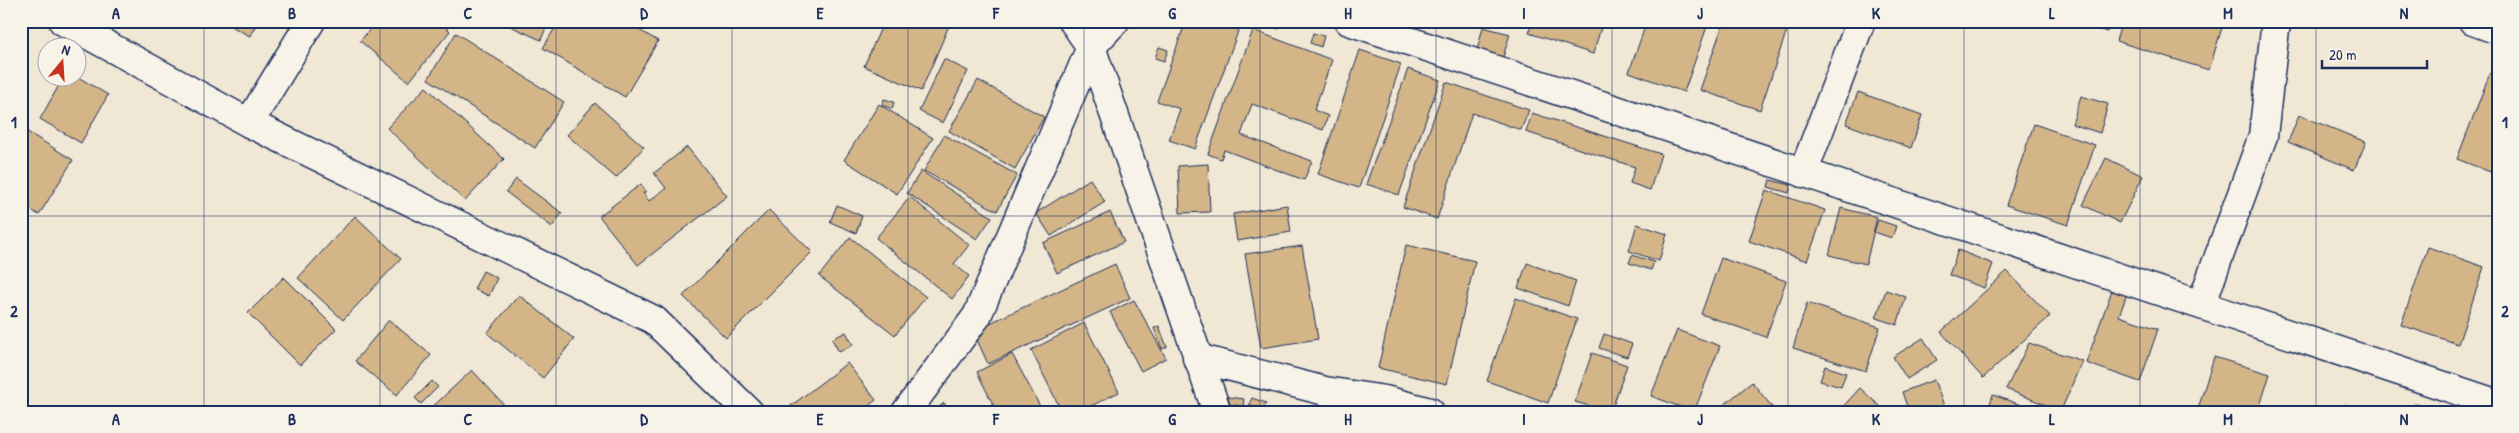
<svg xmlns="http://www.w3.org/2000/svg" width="2519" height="433" font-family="'Patrick Hand',sans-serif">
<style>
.building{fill:#d3b587;stroke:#1b2f5e}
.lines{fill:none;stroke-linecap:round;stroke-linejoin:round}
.street-casing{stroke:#1b2f5e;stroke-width:31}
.street{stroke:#f7f3e8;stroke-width:28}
.grid{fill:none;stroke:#1b2f5e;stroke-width:1;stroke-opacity:0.55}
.neatline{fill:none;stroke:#1b2f5e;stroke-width:2}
.grid-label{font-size:16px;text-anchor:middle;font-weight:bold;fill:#1b2f5e}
</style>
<rect width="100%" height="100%" fill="#f0e7d5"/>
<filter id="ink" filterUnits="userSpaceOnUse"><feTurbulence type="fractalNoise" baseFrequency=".02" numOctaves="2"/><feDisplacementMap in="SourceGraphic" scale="10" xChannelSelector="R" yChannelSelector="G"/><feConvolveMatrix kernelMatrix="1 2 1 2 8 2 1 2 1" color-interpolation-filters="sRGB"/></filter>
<g filter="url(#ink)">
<path class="building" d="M221,21H258L250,36Z
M377,21H438L450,31L409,82L360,41Z
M499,21H549L541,40Z
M559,21H624L658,41L625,97L543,48Z
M884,21H951L921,91L864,66Z
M1186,21H1226L1240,26L1195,149L1169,140L1180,109L1157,101Z
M1237,21H1254L1252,27Z
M1257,21H1282L1279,29Z
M1532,21H1603L1593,54L1529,33Z
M1647,21H1709L1684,92L1629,72Z
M1724,21H1790L1760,110L1700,90Z
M2071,21H2110L2107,32Z
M2122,21H2224L2209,70L2116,41Z
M1483,27L1510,34L1503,57L1477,50Z
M1253,30L1332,60L1314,110L1328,116L1323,130L1252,104L1241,135L1312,161L1304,180L1224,150L1221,159L1208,154Z
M456,33L564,102L535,148L428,79Z
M1313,33L1324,36L1321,47L1310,43Z
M1159,47L1168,50L1164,61L1155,58Z
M1360,50L1401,64L1359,188L1318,174Z
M944,59L968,71L943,123L919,111Z
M2493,65L2498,67V175L2457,159Z
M1408,69L1440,80L1399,195L1366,184Z
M78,77L108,95L81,143L40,119L63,78Z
M978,80L1044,117L1015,169L949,131Z
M1446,82L1529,110L1521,130L1472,113L1437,219L1403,207Z
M426,87L504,159L465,201L387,128Z
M1858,92L1922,115L1911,148L1846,124Z
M2081,96L2108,104L2100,133L2072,124Z
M884,99L894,102L892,109L882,105Z
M595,103L644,147L616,178L567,135Z
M879,104L933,138L897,194L844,160Z
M1532,113L1661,154L1650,190L1630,183L1635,167L1526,132Z
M2299,115L2366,142L2354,170L2288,142Z
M2034,124L2095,145L2068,225L2006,205Z
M21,128L73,160L39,215L21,204Z
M944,135L1017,175L997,211L924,171Z
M687,147L727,196L638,265L599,216L641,184L646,191L643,193L649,201L666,188L654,173Z
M2106,158L2143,176L2120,223L2083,205Z
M1208,164L1210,212L1180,213L1178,166Z
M921,171L992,217L977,239L907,193Z
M516,179L562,213L552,227L506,192Z
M1090,179L1105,202L1051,236L1036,213Z
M1770,180L1791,185L1789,193L1768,187Z
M1766,190L1825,210L1807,261L1749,241Z
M910,197L969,245L954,264L969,276L952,299L876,238Z
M837,205L862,216L856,233L830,222Z
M1287,205L1291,232L1237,241L1233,214Z
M1841,208L1877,217L1866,264L1829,255Z
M769,210L812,252L726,338L683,296Z
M1110,212L1124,242L1057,273L1043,243Z
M355,216L401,259L343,320L298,278Z
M1878,220L1896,226L1892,238L1874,232Z
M1637,224L1667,234L1659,261L1629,251Z
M850,237L926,297L895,335L819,276Z
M1406,245L1475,261L1447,384L1378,368Z
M1302,246L1318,339L1261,348L1245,254Z
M2428,247L2484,267L2458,344L2401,325Z
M1958,250L1993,264L1984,288L1949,275Z
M1632,255L1654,262L1651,270L1629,263Z
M1721,258L1786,281L1766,337L1701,314Z
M1527,263L1576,281L1568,306L1518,288Z
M1115,264L1130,298L988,364L973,331Z
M483,271L497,278L489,296L474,289Z
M2007,271L2050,316L1983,378L1941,332Z
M284,277L336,329L300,365L248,313Z
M1886,290L1906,297L1897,325L1876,318Z
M2112,290L2127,294L2119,316L2158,329L2140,382L2086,363Z
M519,295L574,339L543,378L487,333Z
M1516,298L1577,319L1548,403L1487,381Z
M1134,300L1166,358L1141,371L1110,312Z
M1807,303L1880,327L1866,371L1793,348Z
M389,320L431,355L397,395L355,361Z
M1084,323L1119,392L1079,412H1062L1031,350Z
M1159,326L1167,347L1162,349L1154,328Z
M1677,330L1720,346L1694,412L1651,396Z
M846,332L853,345L839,352L832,339Z
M1604,334L1632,344L1627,357L1599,348Z
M1923,338L1937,360L1907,379L1893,357Z
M2029,343L2082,361L2061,411L2006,389Z
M1592,353L1627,365L1611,412L1575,402Z
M1012,354L1043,412H997L977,372Z
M2214,357L2270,374L2258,412H2197Z
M847,363L876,400L860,412H783Z
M1825,366L1846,373L1841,387L1820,381Z
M472,370L508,409L504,412H427Z
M1934,380L1946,411L1909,412L1902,392Z
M432,381L438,387L421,404L415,398Z
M1752,382L1776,412H1715Z
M1860,388L1886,412H1838Z
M1993,395L2041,412H1987Z
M1228,397L1244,399L1243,406L1228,404Z
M1252,398L1266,403L1263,409L1249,404Z
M944,403L951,412H933Z
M2345,404L2354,412H2339Z
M2414,404L2434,409V412H2412Z
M1248,406L1268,412H1246Z"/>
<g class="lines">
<g class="street-casing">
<path id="street" d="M63,21L249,123L654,320L749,412
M1073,21L1091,47L1217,412
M1349,21L2498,404
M2473,21L2498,30
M249,123L311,21
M1803,173L1861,21
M2201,305L2263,136L2275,29L2278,21
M1197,358L1325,391L1385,400L1430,412
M906,412L977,316L1091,47L1115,21"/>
</g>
<use href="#street" class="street"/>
</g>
</g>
<path class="grid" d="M204,21V412M380,21V412M556,21V412M732,21V412M908,21V412M1084,21V412M1260,21V412M1436,21V412M1612,21V412M1788,21V412M1964,21V412M2140,21V412M2316,21V412M21,216H2498"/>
<rect width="2519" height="433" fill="none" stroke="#f7f3e8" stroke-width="55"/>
<g transform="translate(62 62) rotate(18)"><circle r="24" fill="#f7f3e8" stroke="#9fa5b1"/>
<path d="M0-4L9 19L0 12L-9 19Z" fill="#c8321e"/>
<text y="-8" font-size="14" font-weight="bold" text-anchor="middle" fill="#1b2f5e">N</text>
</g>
<path d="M2322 60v8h105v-8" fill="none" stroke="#1b2f5e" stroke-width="2.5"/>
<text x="2329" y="60" font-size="15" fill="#1b2f5e" stroke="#f7f3e8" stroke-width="4" paint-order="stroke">20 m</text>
<rect x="28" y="28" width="2464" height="378" class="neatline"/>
<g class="grid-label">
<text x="116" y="19">A</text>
<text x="292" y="19">B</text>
<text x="468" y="19">C</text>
<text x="644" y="19">D</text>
<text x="820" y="19">E</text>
<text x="996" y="19">F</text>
<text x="1172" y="19">G</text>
<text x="1348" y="19">H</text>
<text x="1524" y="19">I</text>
<text x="1700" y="19">J</text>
<text x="1876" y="19">K</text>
<text x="2052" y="19">L</text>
<text x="2228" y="19">M</text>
<text x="2404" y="19">N</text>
<text x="14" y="128">1</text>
<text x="2505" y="128">1</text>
<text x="14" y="317">2</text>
<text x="2505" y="317">2</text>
<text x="116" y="425">A</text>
<text x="292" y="425">B</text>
<text x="468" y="425">C</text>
<text x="644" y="425">D</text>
<text x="820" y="425">E</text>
<text x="996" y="425">F</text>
<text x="1172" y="425">G</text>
<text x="1348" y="425">H</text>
<text x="1524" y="425">I</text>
<text x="1700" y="425">J</text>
<text x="1876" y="425">K</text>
<text x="2052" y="425">L</text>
<text x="2228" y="425">M</text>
<text x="2404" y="425">N</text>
</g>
</svg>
